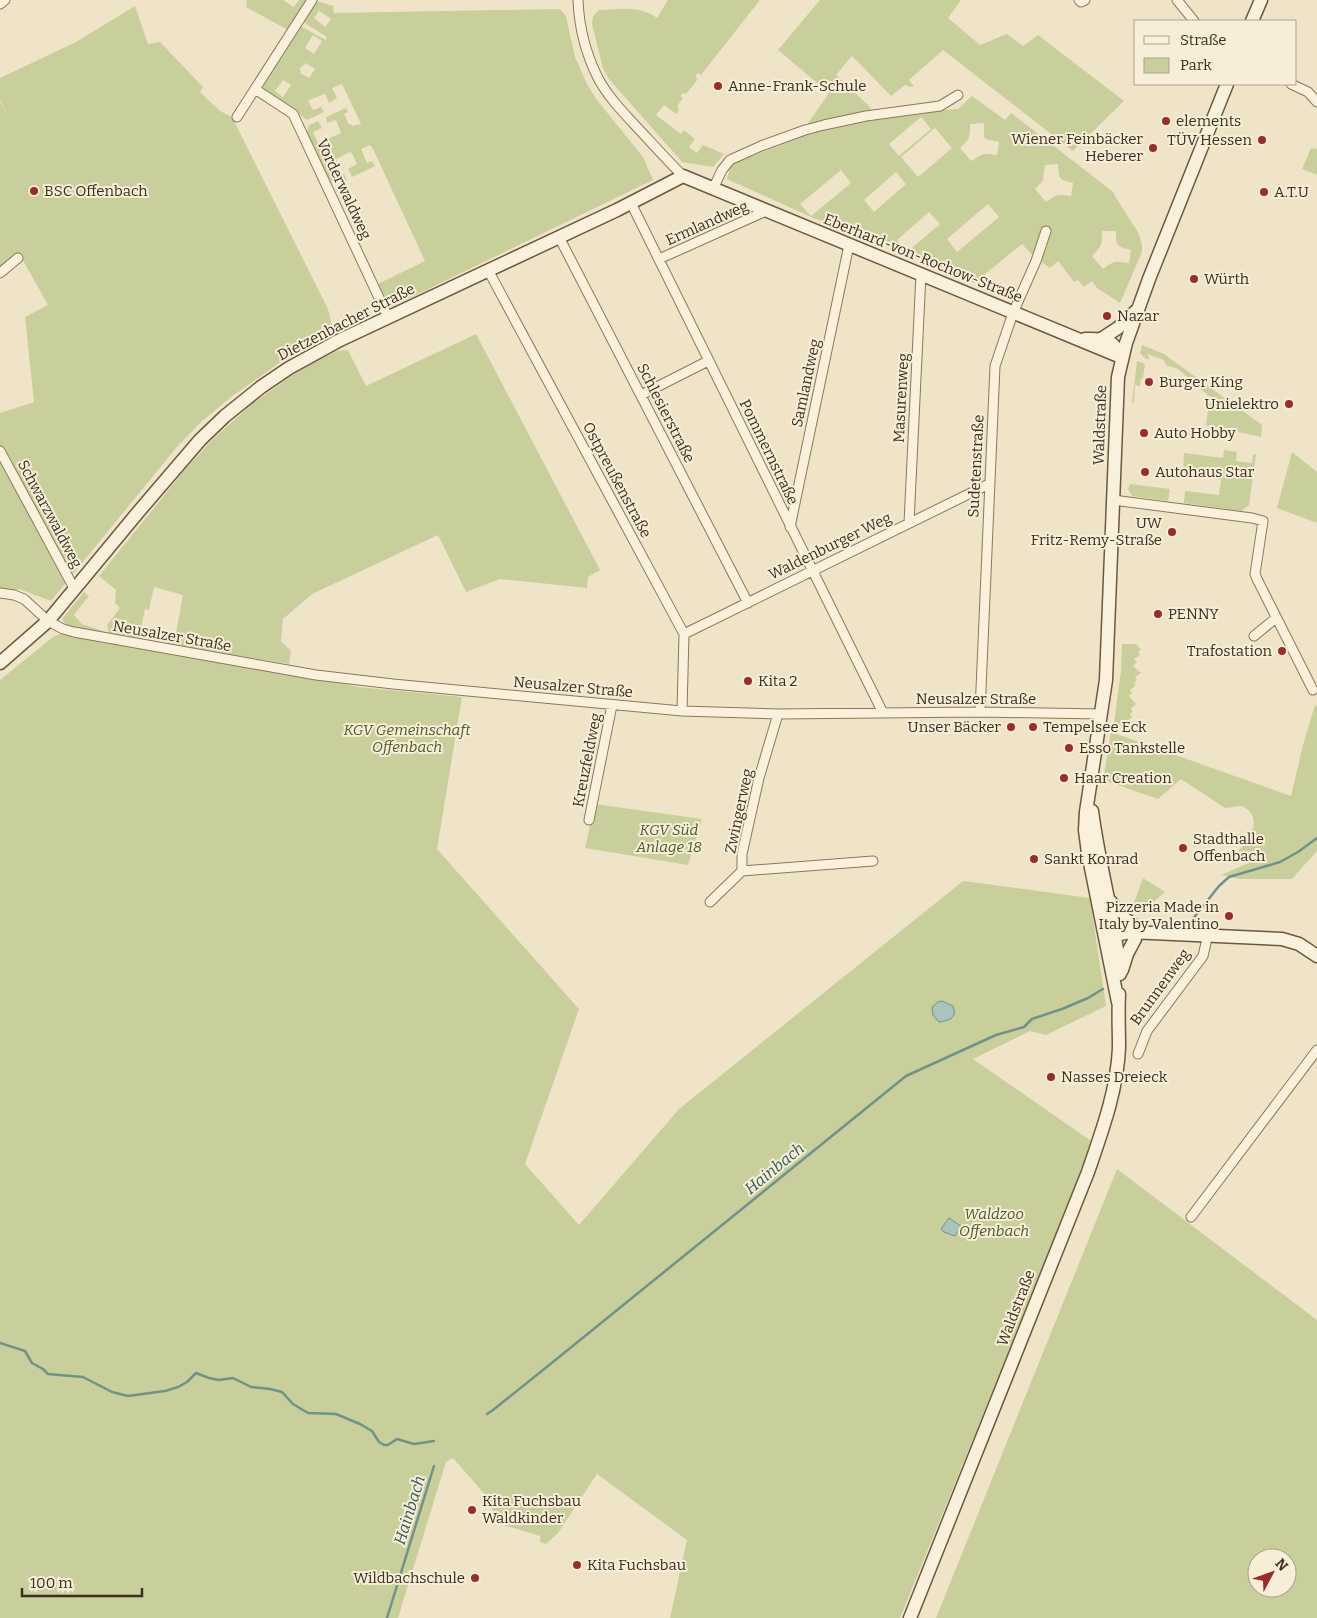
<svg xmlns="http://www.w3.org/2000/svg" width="1317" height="1618" font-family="Bitter,serif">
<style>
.green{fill:#c9cf9b;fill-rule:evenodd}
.water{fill:#a9c4bc;stroke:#6f938a}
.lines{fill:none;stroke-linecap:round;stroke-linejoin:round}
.stream{stroke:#6f938a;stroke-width:2.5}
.street-casing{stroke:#8d765c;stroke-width:11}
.secondary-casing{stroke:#6f573f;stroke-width:15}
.street{stroke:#faf1dc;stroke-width:9}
.secondary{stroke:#faf1dc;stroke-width:12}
.poi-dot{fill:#9e2a2b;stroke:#f7eed8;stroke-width:2}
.labels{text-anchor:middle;stroke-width:4;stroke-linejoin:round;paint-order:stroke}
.poi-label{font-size:15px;fill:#3d2e20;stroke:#f7eed8;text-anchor:start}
.street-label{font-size:15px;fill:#3d2e20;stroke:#f7eed8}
.park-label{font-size:15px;font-style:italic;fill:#4d5a26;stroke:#f7eed8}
.water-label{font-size:16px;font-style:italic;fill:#2f5d5a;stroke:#f7eed8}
</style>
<rect width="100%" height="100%" fill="#f0e4c8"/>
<path class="green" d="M247,0H283L294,7L299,0H309L288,30L246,7Z
M668,0H760L701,75L698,73L695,77L698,79L686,94L683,93L680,96L683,98L677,106L679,110L676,114L664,105L656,115L681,134L684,130L695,139L689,147L697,153L703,145L724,154L713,167L682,162L609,79L603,69L592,24L593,16L599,10C619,9 640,5 657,18Z
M820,0H961L948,18L980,45L1007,34L1023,46L1038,35L1124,101L1073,151L943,50L909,80L914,86L909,87L905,85L891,96L852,56L836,75L869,106L878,120L923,111L958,109L972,96L1005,120L1011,113L1112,191L1139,234L1142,245V252L1120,303L1097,288L1092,281L1084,287L1078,280L1074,282L1058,261L1050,268L1033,256L1022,244L974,283L860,235L811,217L727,179L730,168L734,163L797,139L829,93L778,50ZM921,117L931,129L899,156L889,144ZM984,123V137L986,139L999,142L997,155C984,153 983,153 971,161L960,148C970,139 970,137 970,124ZM935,128L952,148L918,177L901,157ZM1058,164C1059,180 1058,179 1073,183L1071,196C1058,194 1057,194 1046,202L1035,189L1043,181L1045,165ZM841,170L851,183L811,216L800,204ZM896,172L906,184L874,212L864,200ZM988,204L999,217L957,252L947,239ZM929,212L940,224L907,252L897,240ZM1102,231H1116C1116,247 1116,246 1131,250L1129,263C1115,261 1115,260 1103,269L1092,256C1102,246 1102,245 1102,231Z
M317,1L333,6L334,13L558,9L561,10L566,16L575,57L588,86L597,100L643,157L653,180L389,308L378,284L425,261L373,149L370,145L361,149L367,163L372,161L375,166L352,177L348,169L357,164L353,155L350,152L336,159L338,165L330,169L334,178L344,174L347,180L335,183L328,180L306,134L309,125L318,121L322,128L313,132L318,143L341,133L336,120L327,123L326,117L346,108L348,112L344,114L349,125L351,124L352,126L361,124L342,84L332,88L337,98L329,103L325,94L309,100L308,101L313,110L321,107L324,112L307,120L262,88L300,27H302L326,40L327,37L303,22ZM319,11L331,19L325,27L314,18ZM313,35L322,41L314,54L305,48ZM306,63L315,69L309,78L300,73L301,70L299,69ZM283,80L291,85L283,97L275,91Z
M135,6L148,44L160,42L203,87L200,92L220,111L232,117L328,309L334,334L285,359L231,397L201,422L176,448L51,601L19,589L0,597V413L34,402L25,317L48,305L20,255L0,270V102L7,115L0,100V78L76,42Z
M1311,148L1317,149V175L1302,169Z
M476,334L600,570L588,577L587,588L500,579L466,592L438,535L312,594L283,619L281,641L291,651L289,664L167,645L172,634L176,633L183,595L154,587L149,610L145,609L141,628H146L145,635L141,640L91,633L90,630L66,626L62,619L84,592L89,596L74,615L82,624L109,633L107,625L120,608L115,603L116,590L99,576L187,467L215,437L252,404L301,369L337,351L348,350L366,386Z
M1142,345L1164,354L1262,425L1261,437L1206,425L1210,397L1178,369L1166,365L1164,360L1147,354L1150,359H1146L1140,353Z
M1137,361L1145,364L1143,378H1141L1140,386L1135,385L1134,403H1132Z
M1224,450L1237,452L1236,461L1252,463L1253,454H1256L1249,505L1241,511L1184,503L1185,491L1219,495L1221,480L1183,473L1184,453L1223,458Z
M1292,452L1317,472V523L1277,508Z
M1130,484L1170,489L1168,501L1132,496L1128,489Z
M59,634L337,682L357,687L462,697L437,849L579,1009L525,1164L579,1225L679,1109L963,881L1090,898L1106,1006L1046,1035L1030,1031L973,1059L1094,1143L900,1618H670L687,1540L597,1474L558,1533L546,1544L540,1542V1536L497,1523L488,1498L453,1458L446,1462L398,1618H0V680L53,637Z
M1122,644H1136L1141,650L1138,652L1140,655L1134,659L1137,662L1133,666L1141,673L1135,677L1137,680L1134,683L1136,685L1130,690L1132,693L1129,696L1136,704L1131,709L1133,712L1130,714L1132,717L1127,721L1128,723L1125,727L1114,723L1121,671Z
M1315,705L1317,706V851L1292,879H1239L1221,875L1251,862H1245L1233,858C1242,847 1261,828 1251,813C1249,810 1244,807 1241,806C1236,806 1230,808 1225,808L1181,779L1158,799L1103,780L1111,732L1291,796L1303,745Z
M595,804L702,819L688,865L585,848Z
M1143,878L1165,892L1144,910L1133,905Z
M1117,1169L1317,1320V1618H936ZM1257,1558H1287V1588H1257Z"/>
<path class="water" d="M942,1001L953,1006C958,1018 948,1021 939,1022L933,1015L932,1007L938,1002Z
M949,1218L961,1226L955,1236L944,1232L941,1229Z"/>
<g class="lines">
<path class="stream" d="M1192,920L1219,886L1229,877L1280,862L1298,852L1317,838
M0,1343L25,1351L32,1363L43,1369L48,1374L83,1377L112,1392L128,1396L165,1391L178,1387L187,1382L196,1373L209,1378L219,1380L233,1378L251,1387L270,1389L282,1392L293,1404L308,1413L336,1414L360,1424L372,1431L379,1442L384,1445H388L397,1439L414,1444L434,1441
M487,1414L493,1410L548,1366L906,1076L996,1035L1024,1027L1032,1019L1062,1009L1088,998L1103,989
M387,1618L434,1466"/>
<g class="street-casing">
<path id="street" d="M312,0L255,89L293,114L388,317
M578,0C579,26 586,54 598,78C607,95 620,109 633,123C650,141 666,159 683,176
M1079,0L1081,2L1085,0
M1177,0L1194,21
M0,4L5,0
M1291,84L1308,92L1317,102
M237,117L255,89
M713,189L722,170L730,160L761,146L805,130L824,125L866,116L940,106L958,95
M631,203L883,713
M559,237L748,603
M659,259L766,211
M488,270L684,634L682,711
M0,273L18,258
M641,395L708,361
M0,451L75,590
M1113,500L1252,518L1263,521L1255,574L1257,579L1313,690
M909,523L921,274
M790,527L849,245
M0,593L14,595L24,599L48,621L63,629L74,632L316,675L393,684L682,711L778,714L980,712L1101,714
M684,634L989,484
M1254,636L1276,618
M980,712L995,366L1013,313L1036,261L1046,231
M589,820L612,705
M742,871L873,861
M710,902L742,871V854L759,778L778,714
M1138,1054L1147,1031L1203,956L1206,943L1207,935
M1191,1217L1317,1050"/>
</g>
<g class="secondary-casing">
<path id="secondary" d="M1252,21L1261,0
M1085,339C1104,339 1112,337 1121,357
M1101,339L1118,328L1136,311
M0,663L48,621L140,510L200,440L225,416L261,387L289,368L340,340L617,210L683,176L1121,357
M1092,811C1099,866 1115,919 1120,974
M1110,901L1124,918L1142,931
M1110,941L1120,934L1130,932L1282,939L1299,944L1317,956
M1122,970L1127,954L1135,939
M1118,1002L1088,853L1085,830L1086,812L1106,680L1118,377L1126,343L1149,279L1227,84
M910,1618L1088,1172C1102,1131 1117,1091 1119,1048C1119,1030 1118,1012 1119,994"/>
</g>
<use href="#street" class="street"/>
<use href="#secondary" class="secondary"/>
</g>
<g class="poi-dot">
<circle cx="718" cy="86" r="5"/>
<circle cx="1166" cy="121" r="5"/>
<circle cx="1262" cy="140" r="5"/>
<circle cx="1153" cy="148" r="5"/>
<circle cx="34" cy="191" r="5"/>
<circle cx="1264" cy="192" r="5"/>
<circle cx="1194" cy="279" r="5"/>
<circle cx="1107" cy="316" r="5"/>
<circle cx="1149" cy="382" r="5"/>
<circle cx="1289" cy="404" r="5"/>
<circle cx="1144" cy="433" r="5"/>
<circle cx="1145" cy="472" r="5"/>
<circle cx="1172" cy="532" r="5"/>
<circle cx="1158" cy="614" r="5"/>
<circle cx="1282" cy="651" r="5"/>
<circle cx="748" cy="681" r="5"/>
<circle cx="1011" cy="727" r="5"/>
<circle cx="1033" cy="727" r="5"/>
<circle cx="1069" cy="748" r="5"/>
<circle cx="1064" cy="778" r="5"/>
<circle cx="1183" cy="848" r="5"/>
<circle cx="1034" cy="859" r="5"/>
<circle cx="1229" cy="916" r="5"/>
<circle cx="1051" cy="1077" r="5"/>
<circle cx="472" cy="1510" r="5"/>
<circle cx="577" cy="1565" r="5"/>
<circle cx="475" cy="1578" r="5"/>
</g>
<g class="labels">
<g class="poi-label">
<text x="728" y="91">Anne-Frank-Schule</text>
<text x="1176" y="126">elements</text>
<text x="1143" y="144" text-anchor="end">Wiener Feinbäcker<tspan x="1143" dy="17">Heberer</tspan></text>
<text x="1252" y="145" text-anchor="end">TÜV Hessen</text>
<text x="44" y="196">BSC Offenbach</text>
<text x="1274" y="197">A.T.U</text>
<text x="1204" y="284">Würth</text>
<text x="1117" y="321">Nazar</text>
<text x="1159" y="387">Burger King</text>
<text x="1279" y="409" text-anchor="end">Unielektro</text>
<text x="1154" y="438">Auto Hobby</text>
<text x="1155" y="477">Autohaus Star</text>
<text x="1162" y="528" text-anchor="end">UW<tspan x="1162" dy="17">Fritz-Remy-Straße</tspan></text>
<text x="1168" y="619">PENNY</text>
<text x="1272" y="656" text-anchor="end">Trafostation</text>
<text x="758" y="686">Kita 2</text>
<text x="1001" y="732" text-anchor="end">Unser Bäcker</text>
<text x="1043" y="732">Tempelsee Eck</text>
<text x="1079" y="753">Esso Tankstelle</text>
<text x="1074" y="783">Haar Creation</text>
<text x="1193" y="844">Stadthalle<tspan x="1193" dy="17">Offenbach</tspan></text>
<text x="1044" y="864">Sankt Konrad</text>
<text x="1219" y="912" text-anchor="end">Pizzeria Made in<tspan x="1219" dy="17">Italy by Valentino</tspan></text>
<text x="1061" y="1082">Nasses Dreieck</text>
<text x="482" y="1506">Kita Fuchsbau<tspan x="482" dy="17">Waldkinder</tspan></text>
<text x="587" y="1570">Kita Fuchsbau</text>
<text x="465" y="1583" text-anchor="end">Wildbachschule</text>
</g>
<g class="street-label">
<text transform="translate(344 189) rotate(65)" y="5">Vorderwaldweg</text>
<text transform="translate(707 223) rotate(-24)" y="5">Ermlandweg</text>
<text transform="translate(923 258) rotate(22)" y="5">Eberhard-von-Rochow-Straße</text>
<text transform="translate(346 322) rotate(-27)" y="5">Dietzenbacher Straße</text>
<text transform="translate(806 383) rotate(-78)" y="5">Samlandweg</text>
<text transform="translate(901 398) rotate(-87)" y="5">Masurenweg</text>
<text transform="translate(666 413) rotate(63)" y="5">Schlesierstraße</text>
<text transform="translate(1100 425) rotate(-88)" y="5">Waldstraße</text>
<text transform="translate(769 452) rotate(64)" y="5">Pommernstraße</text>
<text transform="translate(976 466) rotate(-87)" y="5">Sudetenstraße</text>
<text transform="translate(617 480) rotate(62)" y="5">Ostpreußenstraße</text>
<text transform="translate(50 514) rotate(62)" y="5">Schwarzwaldweg</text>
<text transform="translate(830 546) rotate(-26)" y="5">Waldenburger Weg</text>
<text transform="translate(172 636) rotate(10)" y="5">Neusalzer Straße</text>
<text transform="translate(573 687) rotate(5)" y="5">Neusalzer Straße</text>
<text x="976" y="704">Neusalzer Straße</text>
<text transform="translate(587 760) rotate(-79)" y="5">Kreuzfeldweg</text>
<text transform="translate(739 811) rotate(-78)" y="5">Zwingerweg</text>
<text transform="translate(1160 987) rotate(-54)" y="5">Brunnenweg</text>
<text transform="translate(1016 1308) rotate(-69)" y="5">Waldstraße</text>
</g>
<g class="park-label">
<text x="407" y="735">KGV Gemeinschaft<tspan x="407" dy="17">Offenbach</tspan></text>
<text x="669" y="835">KGV Süd<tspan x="669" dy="17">Anlage 18</tspan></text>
<text x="994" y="1219">Waldzoo<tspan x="994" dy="17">Offenbach</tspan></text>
</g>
<g class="water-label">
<text transform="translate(774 1168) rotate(-39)" y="6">Hainbach</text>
<text transform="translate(409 1510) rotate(-73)" y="6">Hainbach</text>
</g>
</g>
<rect x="1134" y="20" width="162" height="65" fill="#f7eed8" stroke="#ada18e"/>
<rect x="1144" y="36" width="25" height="8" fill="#faf1dc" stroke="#ada18e"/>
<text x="1180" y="45" font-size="15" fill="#3d2e20">Straße</text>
<rect x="1144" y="58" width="25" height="15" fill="#c9cf9b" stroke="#ada18e"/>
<text x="1180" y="70" font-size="15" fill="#3d2e20">Park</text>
<g transform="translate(1272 1573) rotate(49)"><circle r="24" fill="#f7eed8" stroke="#ada18e"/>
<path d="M0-4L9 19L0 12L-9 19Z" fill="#9e2a2b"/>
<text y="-8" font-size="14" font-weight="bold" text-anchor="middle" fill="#3d2e20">N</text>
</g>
<path d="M22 1588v8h120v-8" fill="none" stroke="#3d2e20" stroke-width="2.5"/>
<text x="30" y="1588" font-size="15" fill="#3d2e20" stroke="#f7eed8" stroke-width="4" paint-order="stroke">100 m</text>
</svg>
